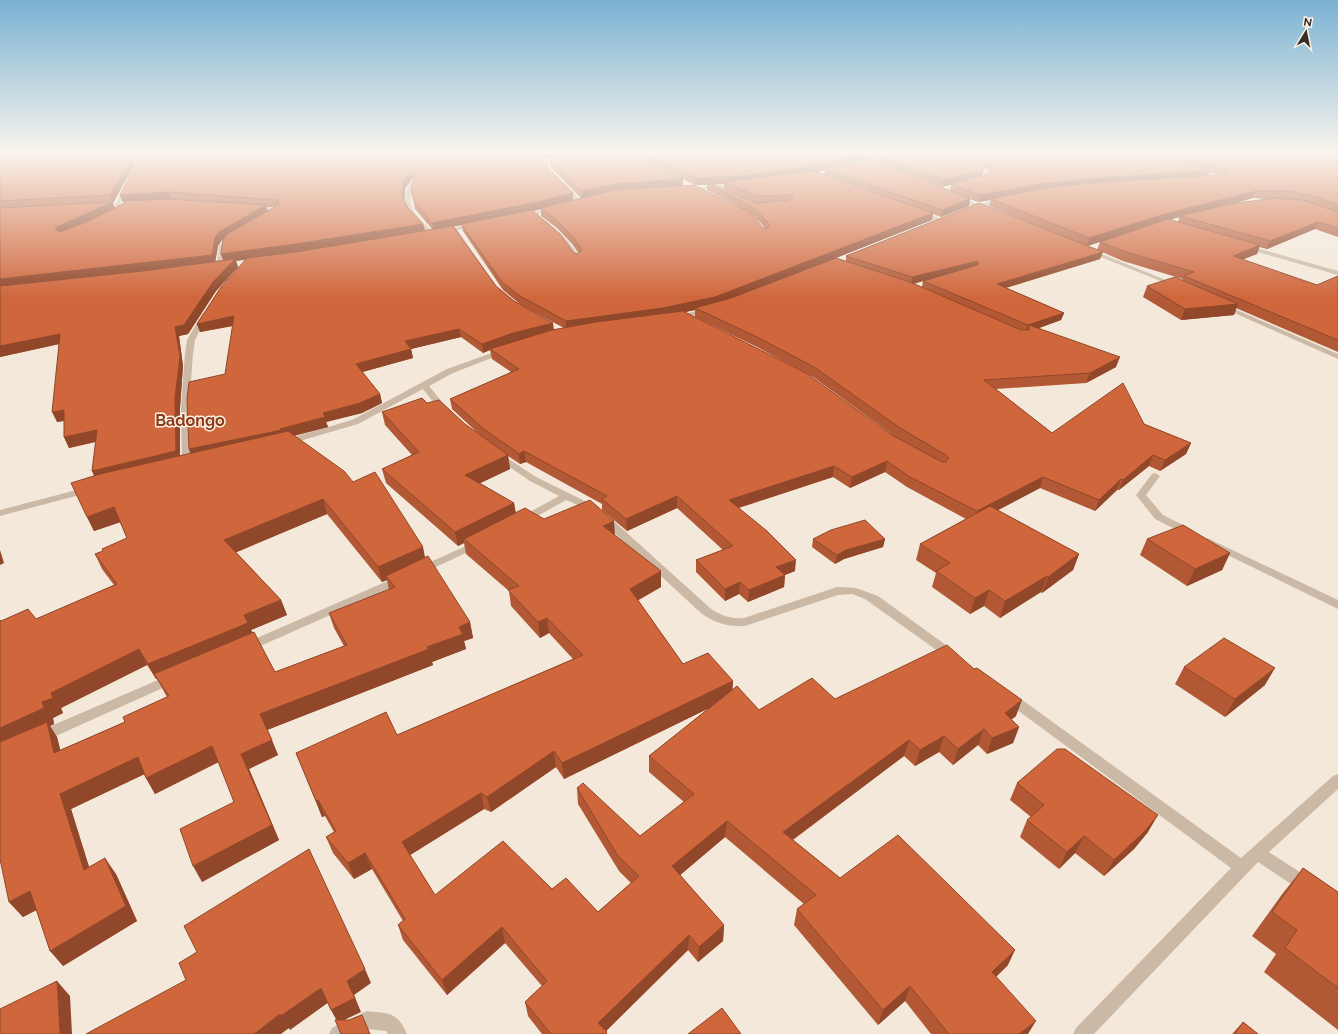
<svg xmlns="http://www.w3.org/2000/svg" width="1338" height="1034" font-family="Raleway,sans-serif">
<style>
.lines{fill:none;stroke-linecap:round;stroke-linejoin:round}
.minor{fill:#ccb9a5;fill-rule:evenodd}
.wall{fill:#b25834;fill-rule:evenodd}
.shaded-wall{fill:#91472a}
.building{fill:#cf663c;stroke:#91472a}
.labels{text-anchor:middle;stroke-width:3;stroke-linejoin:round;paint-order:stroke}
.quarter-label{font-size:16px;font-weight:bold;fill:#8d3a19;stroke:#fbf2e6}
</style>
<rect width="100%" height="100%" fill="#f3e8da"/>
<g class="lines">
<path class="minor" d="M530,153H535L550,162L549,168L582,201V203H578L545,168L546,163Z
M882,153H887L880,159L861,165L859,164L876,157Z
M132,159H136L141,163L119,206L114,207L137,163L132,161Z
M1196,168L1224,177V178L1214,180V178H1216L1194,170Z
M983,170H987L989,176L983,181L940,192L938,191L979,179L984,176Z
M413,180L415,181C404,208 416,215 434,233V235H430C418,223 400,209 406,190C408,186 410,182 413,180Z
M739,184L737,186L687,190L685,189L687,188Z
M956,197L978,204L1002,199L1005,201L978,208L956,199Z
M254,205L277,208L280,210L271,217L268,215L273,211L252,208V206Z
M553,207L555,208V210L522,218L519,216Z
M920,211L942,219L943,220L940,222L918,214L917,213Z
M538,218H542C558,230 571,242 581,259L580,260H576L564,243L538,220Z
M475,223L478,225L477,226L444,233L441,231Z
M229,237L234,238L225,247L222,266L217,267L219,246Z
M1246,245L1338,271V275L1244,248V246Z
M1088,250H1092L1178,285L1173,286L1088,252Z
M1223,304L1338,354V359L1221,307L1220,306Z
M708,309L711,311L710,312L677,319L674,317L677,315Z
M205,312L208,314L195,340L193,353L189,408L192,465L187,468L182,465L181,408L185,353L187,340L202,314Z
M500,350H503L507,352L453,373L429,386L447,408L448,410L447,412H441L423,389L358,424L286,445L282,442L283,440L352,420L447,369Z
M498,452L536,477L591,504L606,514L710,608C721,616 731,619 744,618L837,587L856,588L878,596L957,653L959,656L957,659L953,660L949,659L865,599L852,594L838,595L745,626C729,627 715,623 702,614L598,518L585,508L566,500L527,522H519L518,520L519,518L559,496L530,481L495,457L493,455L495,453Z
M1155,473L1160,476L1146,495L1163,515L1193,530L1194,532L1193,534H1185L1155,519L1136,495L1152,474Z
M88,487L93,490L91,492L0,516V510Z
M1207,538L1338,600V609L1203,543L1202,541Z
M477,541L481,542L482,544L481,546L425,572H417L416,570L417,568Z
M399,576L403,577L404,580L403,583L251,650L247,651L243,650L241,647L243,644Z
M172,674L176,676L178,679L176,682L47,740L42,741L37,740L35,736L37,732Z
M1009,692L1014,694L1241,858L1333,776L1338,774V789L1269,852L1312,880L1314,885L1312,890L1306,892L1300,890L1258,862L1094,1034H1073L1076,1028L1231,868L1004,700L1003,697L1004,694Z
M367,1011C389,1014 397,1011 407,1034H388L386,1031L368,1029L357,1034H329L332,1028Z"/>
</g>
<path class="wall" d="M0,153H630L678,177L631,153H879L868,159L876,161L877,155L880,153H1338V237L1315,229L1267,249L1259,247L1257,254L1242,259L1317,285L1338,276V352L1236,308L1234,315L1181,320L1143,297L1147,286L1182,280L1183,279L1123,261L1102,252L1100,259L1006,288L1064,313L1061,320L1039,328L1116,367L1086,383L996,389L1052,433L1144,424L1191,443L1186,454L1160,471L1149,466L1119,490H1117L1095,511L1040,488L997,510L1079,554L1073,570L1042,593L1041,592L1000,618L984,606L970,614L932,587L936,573L916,560L920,544L966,519L907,487L885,472L850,488L833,477L739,508L795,571L785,575L784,587L748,602L739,594L725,601L696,572V560L723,550L677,508L627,531L602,510V504L526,462L520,464L508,456L510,469L480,483L514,503L516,513L615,536L661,587L638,600L683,664L733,681L732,689L759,710L835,699L1016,716L1011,720L1019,727L1013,743L987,754L978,745L953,765L939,752L915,766L904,756L793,840L840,878L1008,965L996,977L1028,1034H931L905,1001L878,1025L794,925L797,909L804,904L725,837L680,875L724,925L723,941L698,962L688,950L606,1031L607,1034H542L528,1016L525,1002L542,986L505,943L447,995L403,940L398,925L403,921L372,869L354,879L333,853L326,837L334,832L325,816L322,817L296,753L397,735L573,659L549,633L540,638L511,606L509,591L466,554L464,543L458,546L386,483L382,469L412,455L385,425L382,412L427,403L465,424L481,436L452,409L450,399L511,372L492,359L490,350L483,353L461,337L411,349L413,358L362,372L380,394L382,403L362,413L326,422L328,427L294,436L353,482L425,557L470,622L473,638L464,641L466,649L432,662L433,665L267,730L278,755L249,769L279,840L202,882L234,802L219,762L155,794L146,778L144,774L71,809L89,867L116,874L137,921L63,966L37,910L23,917L9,902L1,621L36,619L114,585L102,569L95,554L103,551L127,538L120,522L94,531L87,517L95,476L92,471L96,442L69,448L64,437V421L57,422L59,344L0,357ZM543,157L550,159L551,168L581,198L573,200V193L544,164ZM133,158L138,160L120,195L123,202H125L115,208L113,203L135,164ZM984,169H988L989,172L985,175L980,177L982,175ZM825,170L824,174L817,172ZM1210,172L1218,175H1208ZM412,179H414L411,190L415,209L432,229L425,230L423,224L408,208L404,200L405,189ZM683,179L695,185H683ZM713,184H724V189L757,203ZM695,185H707V190L738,206L746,211ZM951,185L950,191L941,187ZM1253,198L1268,199L1236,203ZM970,199L978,202L991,200L989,206L1052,232L846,256V261L789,276L932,220L933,214L941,217L969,206ZM266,207H275L268,211ZM541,209V216L557,228L573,245L579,254H578L574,253L532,211ZM747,212L755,217L766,229L762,227ZM1179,217L1178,222L1169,220ZM462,225L463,231L503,290L521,305L564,328L554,330L514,301L496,286L454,226ZM224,238L221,254L223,260L215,261L218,246L222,240ZM1099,242H1100L1097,250L1088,246ZM246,259L197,324L200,332L233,326L225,374L190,454L180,456V408L183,366L179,336L188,334L216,291L238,267L236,261ZM923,281L922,287L914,284ZM695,310V317L757,347L813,377L893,435L684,312ZM327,514L382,582L387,580L389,590L329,613L334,628L344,646L275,672L251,630L287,615L281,600L236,552ZM147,665L156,679H157L167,697L125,722L60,750L57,737L50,726L54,724L53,718L63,713L61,708ZM709,708L649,756V772L684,802L640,836L577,788L578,804L619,871L631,883L598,912L552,889L435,895L410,855L484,809L491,812L556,767L564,779Z
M813,539H885L883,547L844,559L835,564L812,547Z
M1147,539L1230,553L1222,570L1187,586L1140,555Z
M1184,667L1265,685L1225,717L1175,684Z
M1017,783L1148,832L1134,849L1104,876L1075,853L1059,869L1020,837L1027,820L1031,817L1010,800Z
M1303,868L1338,892V1030L1264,972L1276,954L1252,936L1283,893Z
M1243,1022L1258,1034H1232Z"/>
<path class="shaded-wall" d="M129,153H132L135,164L113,203L110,195Z
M550,153H583L550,160Z
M867,153H879L866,160L825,169V170L814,173L724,182V184L709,185L707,184V185H695V178Z
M984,168L982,175L978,178L941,187L942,180Z
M1210,170L1208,177L991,199V200L978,202L980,195L1040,184L1090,179Z
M411,172L412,179L405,189L404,204L402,196L403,182Z
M683,179V186L581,198V191L615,184Z
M1256,191L1253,198L1181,217L1180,216L1179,217L1163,222L1087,246L1089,238L1165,214Z
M169,192L171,200L123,202L120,195Z
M573,193V200L534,211L462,225L461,224L462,225L434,230L432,223Z
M970,199L969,206L941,217L942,210Z
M112,202L115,209L60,235L55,229L57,227Z
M266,205L268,212L222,240L218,246L215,264L0,288V279L215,238L219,232Z
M933,213L932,220L715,306L695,308V310L663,317L566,329V321Z
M1318,222L1315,229L1267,249L1270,241Z
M423,224L425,232L298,253L236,261L238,267L216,291L188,334L179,336L183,366L180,408V462L97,482L92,471L175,327L224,262L221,254Z
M1260,245L1257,254L1229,265L1233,256Z
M1103,252L1100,259L995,291L997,284Z
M978,261L977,268L911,284L912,277Z
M1238,304L1234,315L1181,320L1185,309Z
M1064,313L1061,320L1028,332L1029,325L1027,332L1026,333L1028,325Z
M234,316L237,325L200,332L197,324Z
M553,323L554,331L490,349V350L483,353L482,344L513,333Z
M459,329L461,337L411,349L413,358L359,373L356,364L405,341Z
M60,334L64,343L0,357V346Z
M1120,357L1116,367L1086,383L1090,373Z
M380,394L382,403L362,413L326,422L328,427L284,438L192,459L189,449L280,429L323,413Z
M64,410L69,420L57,422L52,412Z
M97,430L102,440L69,448L64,437Z
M1191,443L1186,454L1160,471L1165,460Z
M524,451L526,462L520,464L519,454Z
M508,455L510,469L468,489L465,475Z
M1153,455L1149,466L1119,490L1123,480Z
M887,461L885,472L850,488L852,477Z
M834,466L833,477L728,511L729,500Z
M1043,477L1040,488L974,523L977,511Z
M1121,479L1117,490L1095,511L1099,500Z
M677,496V508L627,531L626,519Z
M323,499L327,514L230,555L224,540Z
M514,503L516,517L464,539V543L458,546L455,532Z
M114,507L121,522L94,531L87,517Z
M614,521L615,536L603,526Z
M885,539L883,547L844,559L835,564L837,555L846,550Z
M423,547L426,562L386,576L387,580L382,582L378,567Z
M0,550L4,563L0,565Z
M1230,553L1222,570L1187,586L1195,569Z
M1079,554L1073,570L1042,593L1048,577Z
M796,560L795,571L775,579L776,567Z
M661,571V587L630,605V589Z
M785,575L784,587L748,602L749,590Z
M1047,576L1041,592L1000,618L1005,601Z
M740,582L739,594L725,601V589Z
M989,590L984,606L970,614L975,598Z
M281,600L287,615L251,630L255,638L154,674L157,679H156L148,664L244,615Z
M547,618L549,633L540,638L538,622Z
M470,622L473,638L464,641L466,649L432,662L433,665L267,730L260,714L427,647L459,627Z
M139,649L147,665L61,708L63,713L53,718L54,724L50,726L57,737L65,768L0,748V728L42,702L51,693Z
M1275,668L1265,685L1225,717L1235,699Z
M733,681L732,697L564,779L562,763Z
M1022,700L1016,716L999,729L1005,713Z
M1019,727L1013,743L987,754L992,738Z
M984,729L978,745L953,765L958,749Z
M944,736L939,752L915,766L920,750Z
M272,740L278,755L249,769L279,840L202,882L193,866L272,825L241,754Z
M909,740L904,756L781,848L783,832Z
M212,746L220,761L155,794L146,778Z
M554,751L556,767L491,812L487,797Z
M138,757L147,773L71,809L95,886L84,870L60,794Z
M481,793L484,809L407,857L402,842Z
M318,800L325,816L322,817L316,801Z
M1158,815L1148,832L1134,849L1104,876L1114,860Z
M727,821L725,837L672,882V866Z
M1084,836L1075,853L1059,869L1067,852Z
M365,853L372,869L354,879L348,863Z
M105,858L116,874L137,921L63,966L50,951Z
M30,891L43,906L23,917L9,902Z
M724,925L723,941L698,962L699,947Z
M502,927L505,943L447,995L442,980Z
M689,935L688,950L603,1034L598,1023Z
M1015,950L1008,965L985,987L992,972Z
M365,969L371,983L354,995L361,1012L338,1023L331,1010L347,981Z
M57,981L70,996L72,1034H60Z
M910,986L905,1001L878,1025L883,1010Z
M321,988L329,1002L290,1030L289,1028L281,1034H254L280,1014Z
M1036,1021L1028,1034H1019Z"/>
<path class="building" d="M0,153H129L128,154L133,157L110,195L0,201Z
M135,153H537L544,157L543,163L573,193L533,203L432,223L414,201L411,190L415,174L411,172L403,182L402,196L408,208L423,224L296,244L221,254L223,240L227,234L273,208L279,204V202L277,200L169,192L120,195L140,157L139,155Z
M574,153H630L683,179L615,184L581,191L550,161L551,159L564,157Z
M644,153H867L814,166L743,176L695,178Z
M880,153H1153L1210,170L1090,179L1040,184L980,195L951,184L985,175L992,170L989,162H983L984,168L980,171L942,180L877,155Z
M1169,153L1338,154V205L1318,197L1289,191H1256L1165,214L1089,238L991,199L1040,189L1090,183L1222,175L1228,172L1227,170Z
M870,158L970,199L942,210L825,169Z
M814,171L933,213L715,297L663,308L566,321L520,296L502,282L461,224L532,210L560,234L574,253L578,254L582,250L573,237L557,221L541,208L616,190L694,185L747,211L756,219L762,227L766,229L770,225L756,210L738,199L707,184H712L756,203L789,200L793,197L792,195L758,196L724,182Z
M1274,198L1302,200L1338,212V228L1318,222L1270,241L1180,216L1231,204Z
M168,199L266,205L219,232L215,238L212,255L0,279V208L112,202L57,227L55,229L60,232L84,223L125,203L126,201Z
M979,203L1103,252L997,284L1064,313L1028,325L923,281L978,265V261L912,277L846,256Z
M1168,219L1260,245L1233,256L1317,285L1338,276V340L1184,276L1194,272L1126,252L1100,242Z
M453,226L496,286L514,301L553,323L513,333L482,344L459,329L405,341L411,349L356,364L380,394L360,403L323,413L325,417L280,429L282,430L189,449L187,399L189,382L225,374L234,316L197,324L221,287L247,258L296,252Z
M836,258L910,282L1021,330H1029V325L1120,357L1090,373L984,380L1052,433L1123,383L1144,424L1191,443L1165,460L1153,455L1123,480L1121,479L1099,500L1043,477L977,511L910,477L887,461L852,477L834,466L729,500L767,531L796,560L776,567L785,575L749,590L740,582L725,589L696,560L733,546L677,496L626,519L602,499L607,496L524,451L519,454L517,452L485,430L450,399L519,369L490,349L552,330L596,322L683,311L806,373L892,435L942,462H946L949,458L946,455L900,428L814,367L757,337L695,308L731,298Z
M235,259L213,282L184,325L175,327L180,356L175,398L176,451L92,471L97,430L64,437V410L52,412L60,334L0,346V286L143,271Z
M1175,277L1238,304L1185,309L1147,286Z
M422,398L427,403L439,400L465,424L508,455L465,475L514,503L455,532L382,469L419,452L382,412Z
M288,431L344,471L353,482L375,472L423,547L378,567L323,499L224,540L281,600L244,615L248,623L148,664L139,649L51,693L53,698L42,702L44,708L0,728V620L1,621L28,609L36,619L117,584L95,554L103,551L102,549L127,538L114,507L87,517L71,483L100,474Z
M590,500L614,521L603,526L661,571L630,589L683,664L708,653L733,681L562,763L554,751L487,797L481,793L402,842L435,895L503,841L552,889L566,878L598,912L639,876L618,856L577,788L583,783L640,836L694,794L649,756L737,686L759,710L812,678L835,699L947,645L974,669L977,668L1022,700L1005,713L1019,727L992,738L984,729L958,749L944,736L920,750L909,740L783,832L840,878L898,835L1015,950L992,972L1036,1021L1019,1034H949L910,986L883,1010L797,909L816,895L727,821L672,866L724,925L699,947L689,935L598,1023L607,1032L605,1034H551L525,1002L547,981L502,927L442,980L398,925L405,919L365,853L348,863L326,837L336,831L318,800L316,801L296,753L386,712L397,735L583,655L547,618L538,622L508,590L519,586L464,539L525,508L544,519Z
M990,506L1079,554L1048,577L1047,576L1005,601L989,590L975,598L936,571L950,563L920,544Z
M865,520L885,539L846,550L837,555L813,539L831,530Z
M1183,525L1230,553L1195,569L1147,539Z
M428,556L470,622L459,627L463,634L427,647L429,649L260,714L272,740L241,754L272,825L193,866L180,829L234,802L212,746L146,778L138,757L60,794L84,870L105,858L126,906L50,951L30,891L9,902L0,859V742L47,722L54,753L125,722L123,717L169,696L154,674L254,632L275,672L347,645L329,613L395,587L386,576Z
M1224,638L1275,668L1235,699L1184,667Z
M1057,749H1065L1158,815L1144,832L1114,860L1084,836L1067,852L1027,820L1044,805L1017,783Z
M309,849L365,969L347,981L355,998L331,1010L321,988L281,1016L280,1014L254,1034H86L186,980L179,963L197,952L184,926Z
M1303,868L1338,892V988L1285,948L1297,930L1272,912Z
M57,981L60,1034H0V1009Z
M722,1008L741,1034H688Z
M362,1015L370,1034H341L335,1020H349Z
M1243,1022L1258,1034H1235Z"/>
<linearGradient id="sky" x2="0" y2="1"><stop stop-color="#7ab2d3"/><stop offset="0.51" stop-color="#faf5ee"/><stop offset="1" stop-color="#faf5ee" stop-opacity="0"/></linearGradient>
<rect width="1338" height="298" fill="url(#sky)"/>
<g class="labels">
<g class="quarter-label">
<text x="190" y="426">Badongo</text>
</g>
</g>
<g transform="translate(1306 32) rotate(10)" stroke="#fbf2e6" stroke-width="3" paint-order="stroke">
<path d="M0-3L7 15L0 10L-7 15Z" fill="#372d27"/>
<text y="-6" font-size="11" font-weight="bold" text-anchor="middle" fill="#372d27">N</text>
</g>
</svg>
